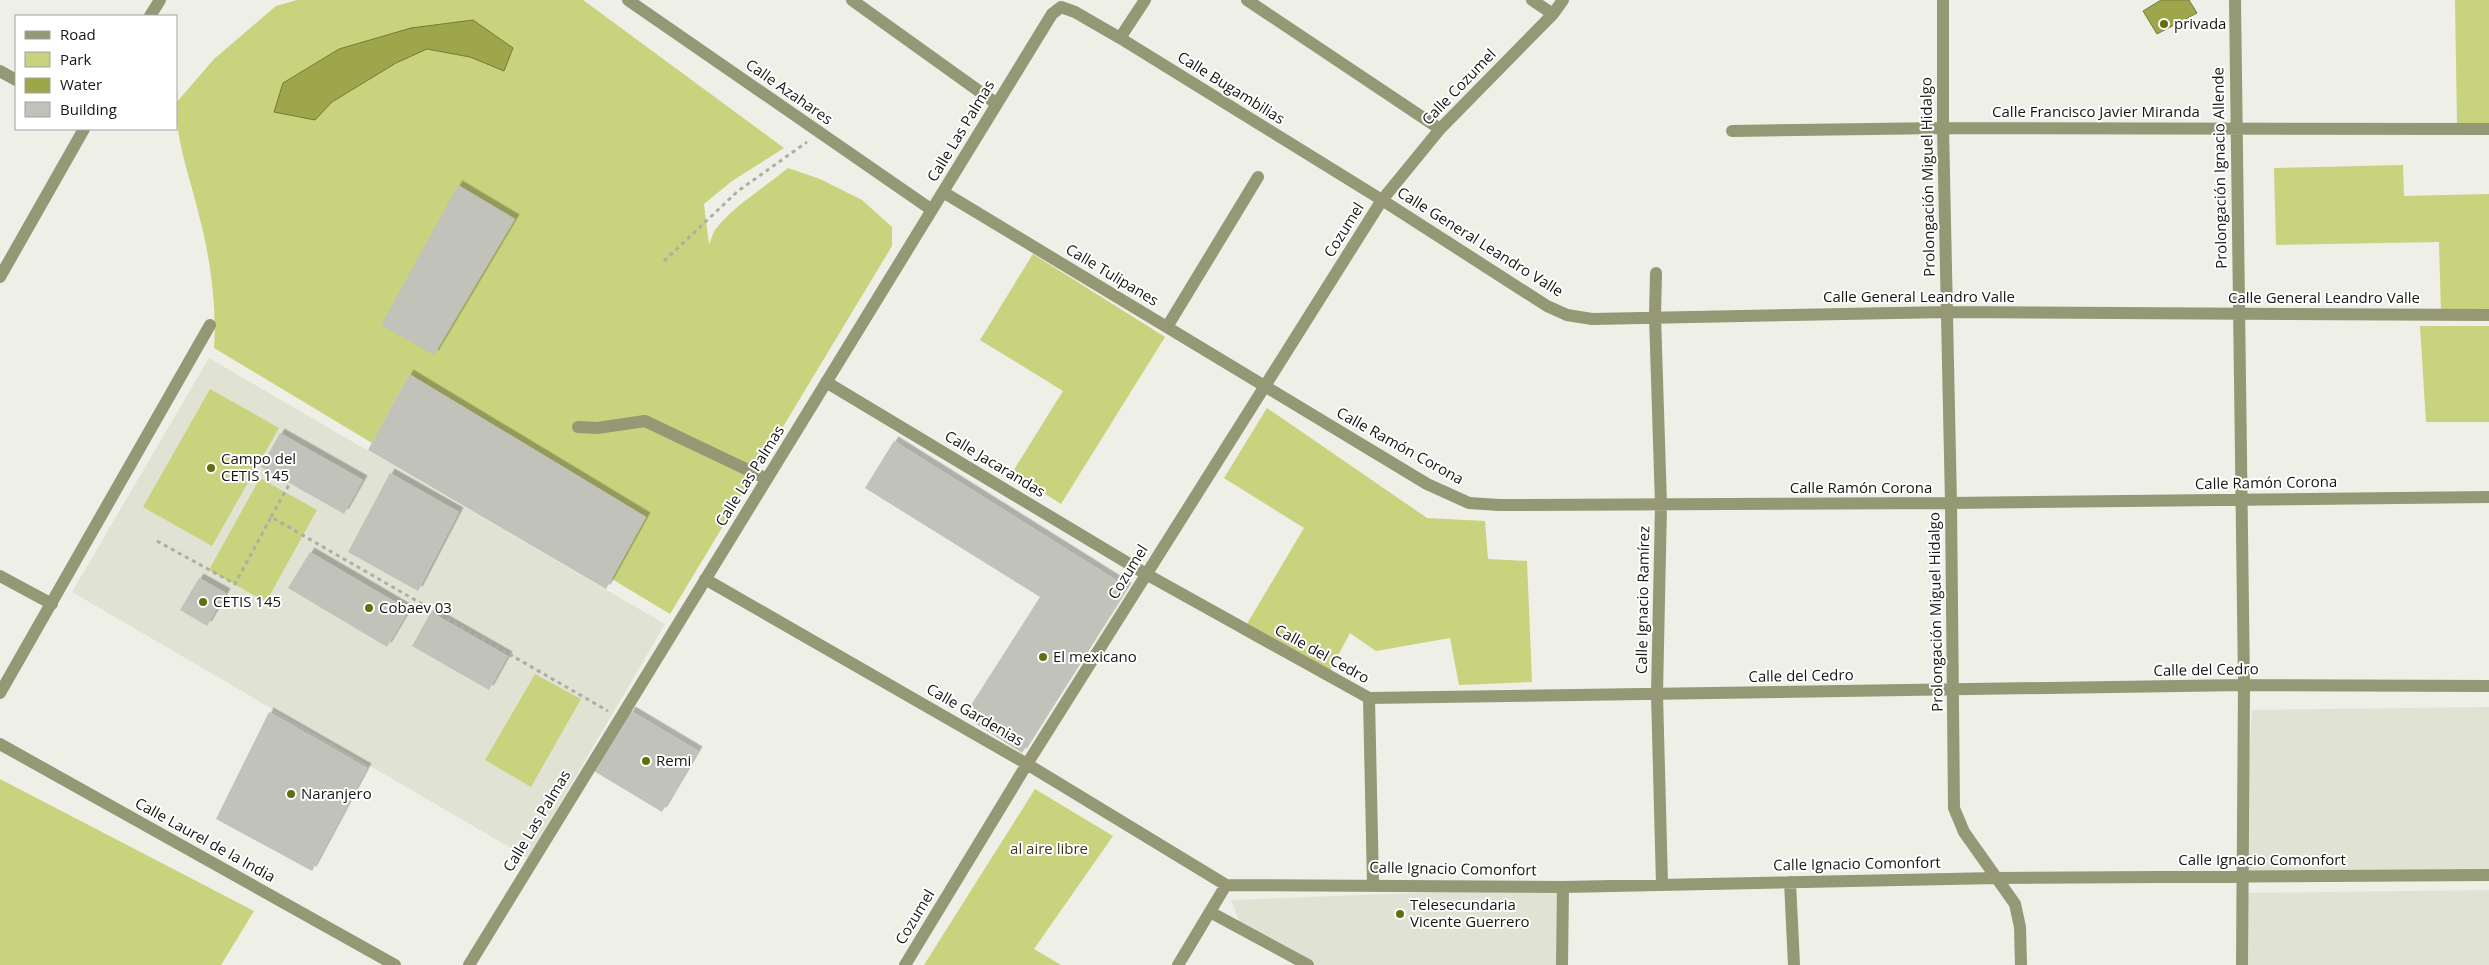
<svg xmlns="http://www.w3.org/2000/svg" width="2489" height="965" font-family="'Open Sans',sans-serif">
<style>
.built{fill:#e0e3d3}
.green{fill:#c9d27c}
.water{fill:#9ea64b;stroke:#757b3a}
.building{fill:#c1c2ba;filter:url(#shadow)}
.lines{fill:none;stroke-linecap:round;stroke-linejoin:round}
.path{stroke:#adaea7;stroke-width:3;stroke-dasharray:4 4;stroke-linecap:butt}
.minor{stroke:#949874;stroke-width:12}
.poi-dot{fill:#666c10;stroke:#fff;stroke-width:2}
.labels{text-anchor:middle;stroke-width:4;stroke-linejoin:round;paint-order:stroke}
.poi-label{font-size:15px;fill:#161613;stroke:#fff;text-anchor:start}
.street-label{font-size:15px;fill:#161613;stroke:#fff}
.park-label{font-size:15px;fill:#393d16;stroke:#fff}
</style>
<defs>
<filter id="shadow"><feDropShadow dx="4.5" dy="-4.5" stdDeviation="0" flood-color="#0004"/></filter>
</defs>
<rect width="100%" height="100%" fill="#eeefe7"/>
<path class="built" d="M209,358L665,624L528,858L72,592Z
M2489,707V875L2242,874L2252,710Z
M1563,887L1562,965H1308L1242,929L1231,900Z
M2489,890V965H2238L2236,893Z"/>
<path class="green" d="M297,0H583L784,148L732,181L704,204L709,245C711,240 712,235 715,230C733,206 764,188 788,168L820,179L862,200L892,227V246L670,614L612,579L646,517L409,374L372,443L214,348C217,308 210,257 200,219C191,179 176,144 176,103L214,59L276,6Z
M2455,0H2489V123H2457Z
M2403,165L2404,196L2489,194V312L2441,313L2439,242L2276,245L2274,168Z
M1033,254L1165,337L1061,504L1012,473L1063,391L980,340Z
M2420,326H2489V422H2426Z
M210,389L279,428L212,546L143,507Z
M1267,408L1427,518L1485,521L1488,559L1527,561L1532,682L1459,685L1450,638L1376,651L1350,633L1325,680L1241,634L1304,528L1224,478Z
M260,478L317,510L266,602L209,570Z
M535,674L581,699L531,787L485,760Z
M0,779L254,911L221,965H0Z
M1035,789L1113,836L1034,949L1061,965H924Z"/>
<path class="water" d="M2161,0H2189L2197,13L2157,34L2143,11Z
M473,20L513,48L504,71L470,57L427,49L396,63L332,102L315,120L274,112L283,83L339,49L411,28Z"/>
<path class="building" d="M458,185L515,219L434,355L381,325Z
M409,374L646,517L606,589L368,450Z
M280,433L363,480L344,514L261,467Z
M894,441L1127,587L1022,753L964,716L1040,597L865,488Z
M390,473L459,512L418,591L348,552Z
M310,552L409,610L387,647L288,588Z
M199,578L226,593L207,626L180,610Z
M431,612L508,656L489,690L412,646Z
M631,711L698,751L662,812L594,771Z
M269,712L367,768L312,871L216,819Z"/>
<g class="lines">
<path class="path" d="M664,261L738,191L807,142
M271,517L290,483
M157,541L235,584L271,517L608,711"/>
<path class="minor" d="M628,0L932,210
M852,0L997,104
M1247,0L1440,129
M1532,0L1553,14
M1943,0V128L1951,503L1954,808L1964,832L2015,904L2020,927L2021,965
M2235,0L2244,685L2242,965
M150,16L160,0
M1120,38L1145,0
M0,71L16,80
M1732,131L1943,128L2489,129
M943,192L1427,484L1469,503L1499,505L1951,503L2489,497
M1656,273L1655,316L1661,505L1657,694L1662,884
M0,277L84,129
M1167,327L1258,177
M826,382L1146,574L1369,698L2244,685L2489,686
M578,427L597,428L645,421L767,479
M0,576L52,604
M705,579L1027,764L1226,885
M0,693L210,325
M1369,698L1373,885
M0,744L395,965
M1790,882L1794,965
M1226,885L1563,887L1997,878L2489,875
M1210,912L1308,965
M469,965L1052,14L1061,7L1075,12L1120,38L1382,200L1547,306L1567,315L1592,319L1947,312L2489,315
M905,965L1027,764L1382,200L1440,129L1553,14L1563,0
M1178,965L1226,885
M1562,965L1563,887"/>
</g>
<g class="poi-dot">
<circle cx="2164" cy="24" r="5"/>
<circle cx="211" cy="468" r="5"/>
<circle cx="203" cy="602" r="5"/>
<circle cx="369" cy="608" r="5"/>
<circle cx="1043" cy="657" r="5"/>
<circle cx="646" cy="761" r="5"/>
<circle cx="291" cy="794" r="5"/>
<circle cx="1400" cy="914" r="5"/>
</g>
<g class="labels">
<g class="poi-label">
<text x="2174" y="29">privada</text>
<text x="221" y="464">Campo del<tspan x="221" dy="17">CETIS 145</tspan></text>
<text x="213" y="607">CETIS 145</text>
<text x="379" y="613">Cobaev 03</text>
<text x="1053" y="662">El mexicano</text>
<text x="656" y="766">Remi</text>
<text x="301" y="799">Naranjero</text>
<text x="1410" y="910">Telesecundaria<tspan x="1410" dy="17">Vicente Guerrero</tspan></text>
</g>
<g class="street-label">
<text transform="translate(1459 87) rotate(-46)" y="5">Calle Cozumel</text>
<text transform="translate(1231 88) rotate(32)" y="5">Calle Bugambilias</text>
<text transform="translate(789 92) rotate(35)" y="5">Calle Azahares</text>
<text x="2096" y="117">Calle Francisco Javier Miranda</text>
<text transform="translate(961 131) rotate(-59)" y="5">Calle Las Palmas</text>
<text transform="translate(2220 168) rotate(-91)" y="5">Prolongación Ignacio Allende</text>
<text transform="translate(1928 177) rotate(-91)" y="5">Prolongación Miguel Hidalgo</text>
<text transform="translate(1344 230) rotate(-58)" y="5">Cozumel</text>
<text transform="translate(1480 242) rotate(32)" y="5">Calle General Leandro Valle</text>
<text transform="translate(1112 275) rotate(31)" y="5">Calle Tulipanes</text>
<text x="1919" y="302">Calle General Leandro Valle</text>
<text x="2324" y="303">Calle General Leandro Valle</text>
<text transform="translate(1400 446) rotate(29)" y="5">Calle Ramón Corona</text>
<text transform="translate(995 464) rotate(31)" y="5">Calle Jacarandas</text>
<text transform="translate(750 476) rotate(-58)" y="5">Calle Las Palmas</text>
<text transform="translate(2266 483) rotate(-1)" y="5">Calle Ramón Corona</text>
<text x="1861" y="493">Calle Ramón Corona</text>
<text transform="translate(1128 572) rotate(-58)" y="5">Cozumel</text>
<text transform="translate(1643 600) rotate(-89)" y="5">Calle Ignacio Ramírez</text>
<text transform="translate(1936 612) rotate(-91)" y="5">Prolongación Miguel Hidalgo</text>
<text transform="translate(1322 654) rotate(29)" y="5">Calle del Cedro</text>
<text transform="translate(2206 670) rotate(-1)" y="5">Calle del Cedro</text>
<text transform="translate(1801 676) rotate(-1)" y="5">Calle del Cedro</text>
<text transform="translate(975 715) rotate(30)" y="5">Calle Gardenias</text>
<text transform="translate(537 821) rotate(-59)" y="5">Calle Las Palmas</text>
<text transform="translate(205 840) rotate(29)" y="5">Calle Laurel de la India</text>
<text x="2262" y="865">Calle Ignacio Comonfort</text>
<text transform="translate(1857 864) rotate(-1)" y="5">Calle Ignacio Comonfort</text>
<text transform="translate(1453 869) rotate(1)" y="5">Calle Ignacio Comonfort</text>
<text transform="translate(915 917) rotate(-59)" y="5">Cozumel</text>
</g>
<g class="park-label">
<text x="1049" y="854">al aire libre</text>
</g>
</g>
<rect x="15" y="15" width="162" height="115" fill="#ffffff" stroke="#a2a2a1"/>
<rect x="25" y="31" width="25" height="8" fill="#949874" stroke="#a2a2a1"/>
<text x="60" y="40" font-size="15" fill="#161613">Road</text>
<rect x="25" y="52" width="25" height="15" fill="#c9d27c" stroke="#a2a2a1"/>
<text x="60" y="65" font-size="15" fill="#161613">Park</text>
<rect x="25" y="78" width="25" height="15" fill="#9ea64b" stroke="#a2a2a1"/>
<text x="60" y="90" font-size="15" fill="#161613">Water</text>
<rect x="25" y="102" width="25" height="15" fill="#c1c2ba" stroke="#a2a2a1"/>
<text x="60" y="115" font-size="15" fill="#161613">Building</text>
</svg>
